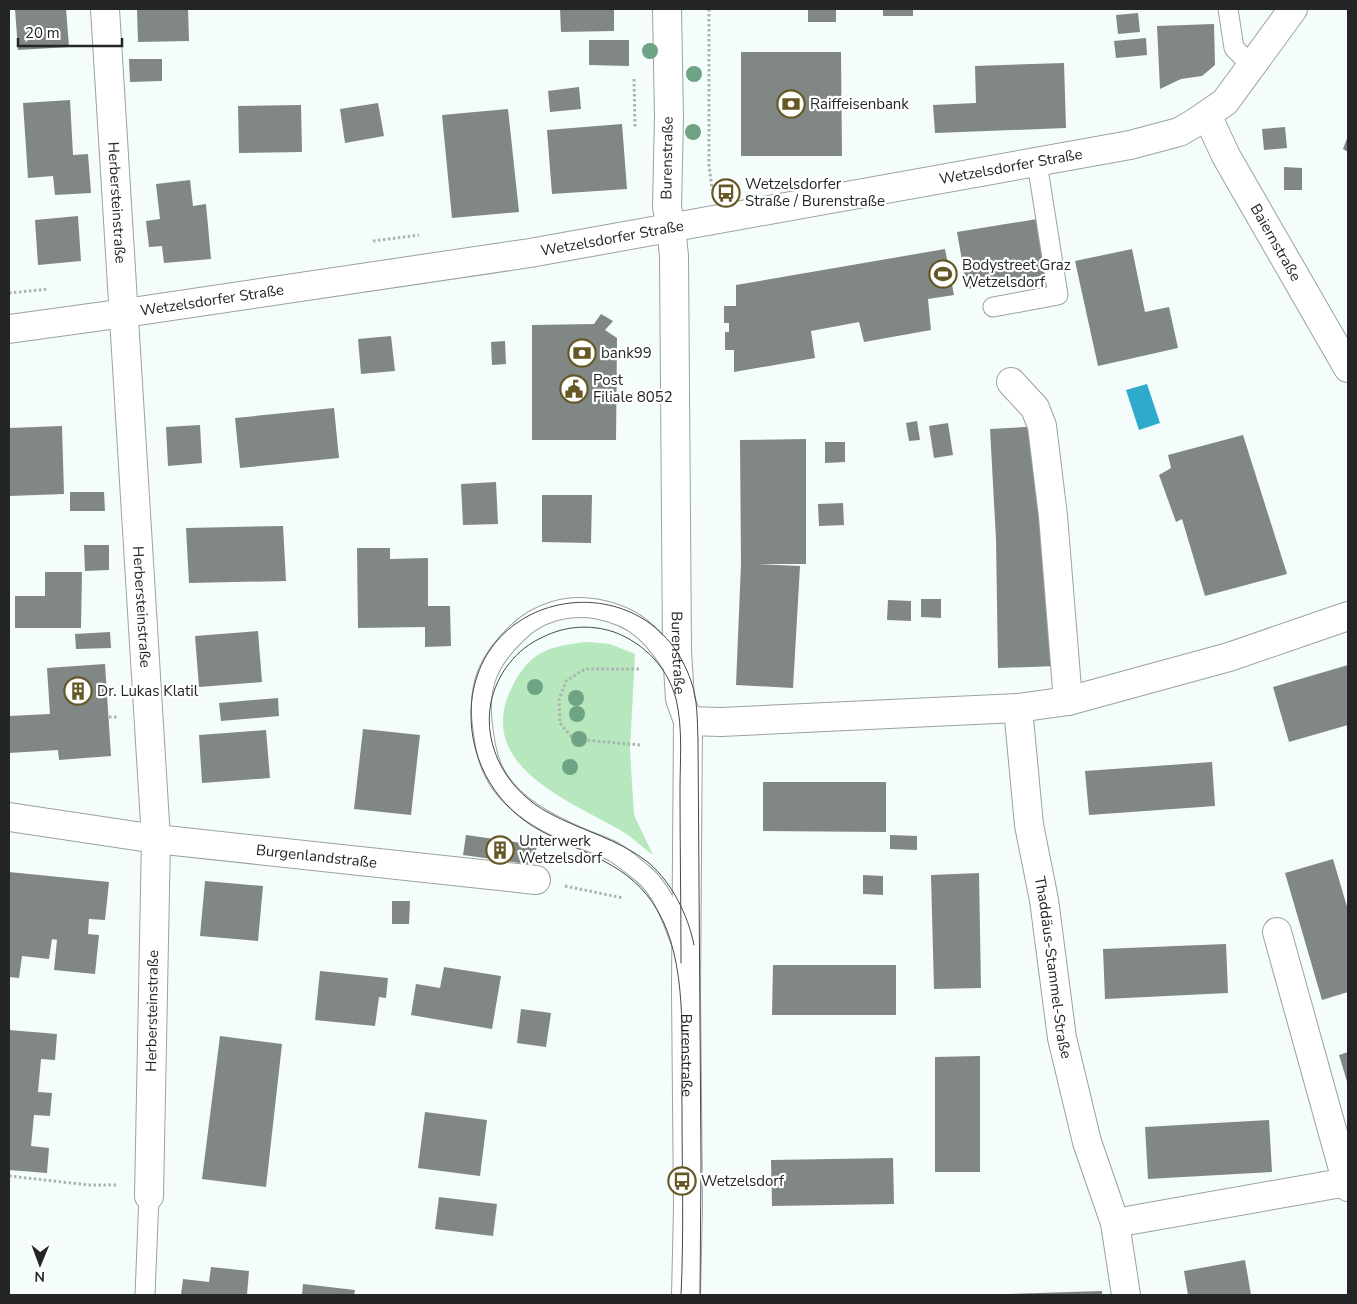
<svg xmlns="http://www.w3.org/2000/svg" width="1357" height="1304" font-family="'Nunito Sans',sans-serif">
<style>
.green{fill:#b6e7bd}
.water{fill:#2eaacc}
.building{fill:#808784}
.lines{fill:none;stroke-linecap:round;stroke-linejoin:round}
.lane-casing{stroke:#9ba2a1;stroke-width:21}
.street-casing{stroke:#9ba2a1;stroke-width:30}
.secondary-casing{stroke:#9ba2a1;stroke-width:30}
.path{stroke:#acb3b1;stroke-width:3;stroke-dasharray:2.5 2.5;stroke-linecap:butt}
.lane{stroke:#fff;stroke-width:19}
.street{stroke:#fff;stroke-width:28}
.secondary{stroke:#fff;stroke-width:28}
.tram{stroke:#454947;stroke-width:1}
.tree{fill:#6ea384}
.labels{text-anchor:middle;stroke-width:4.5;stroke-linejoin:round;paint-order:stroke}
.poi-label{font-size:15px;fill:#232625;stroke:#fff;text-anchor:start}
.street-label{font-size:15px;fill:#232625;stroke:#fff}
</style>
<rect width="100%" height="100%" fill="#f4fdfb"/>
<path class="green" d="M587,642L610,644L635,654L630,750L634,815L653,855C642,847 631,836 620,830C566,799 472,764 513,685C531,650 551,646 587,642Z"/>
<path class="water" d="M1147,384L1160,423L1139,430L1126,390Z"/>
<path class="building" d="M15,9H66L69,47L18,50Z
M137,9H188L189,41L138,42Z
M560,9H614V31L561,32Z
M808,9H836V22H808Z
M883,9H913V16H883Z
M1138,13L1140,32L1118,34L1116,15Z
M1214,24L1215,65L1202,76L1181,79L1160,89L1157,26Z
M1146,38L1147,55L1116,58L1114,41Z
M589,40H629V66L589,65Z
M741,52H841L842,156H741Z
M129,59H162V81L130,82Z
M1064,63L1066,128L935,133L933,105L976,103L975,66Z
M579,87L581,109L550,112L548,91Z
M70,100L73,155L88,154L91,193L55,195L53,176L28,178L23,103Z
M378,103L384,136L345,143L340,109Z
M301,105L302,152L239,153L238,106Z
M508,109L519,212L452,218L442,115Z
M622,124L627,189L552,194L547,130Z
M1285,127L1287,148L1264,150L1262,129Z
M1348,136V152L1343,149Z
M1284,167L1302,168V190H1284Z
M190,180L193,206L206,204L211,259L164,263L162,246L149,247L146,221L160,219L156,184Z
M78,216L81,261L38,265L35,220Z
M1037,219L1047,275L967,289L957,232Z
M945,249L954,295L928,299L931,330L864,342L859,322L811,331L815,358L734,372V350H725V332H729V323H724V306H736V285Z
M1132,249L1145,312L1169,307L1178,348L1098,366L1075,261Z
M601,314L613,321L605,330L617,338L616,440H532V325L594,324Z
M391,336L395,371L361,374L358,339Z
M505,341L506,364L492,365L491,342Z
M334,408L339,458L240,468L235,418Z
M917,421L920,440L909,441L906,423Z
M948,423L953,455L934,458L929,426Z
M200,425L202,463L168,466L166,427Z
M62,426L64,494L9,496V428Z
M1042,426L1057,666L998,668L996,539L990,429Z
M1243,435L1287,574L1205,596L1182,519L1176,522L1159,475L1171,468L1168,455Z
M806,439V564H756L800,566L793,688L736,685L741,564L740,440Z
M825,442H845V462L825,463Z
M496,482L498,524L463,525L461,484Z
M70,492H104L105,511H70Z
M542,495H592L591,543L542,542Z
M843,503L844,525L819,526L818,504Z
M283,526L286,581L189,583L186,528Z
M84,545H109V570L85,571Z
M357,548H390V559L428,558V606H450L451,646L425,647V627L358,628Z
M45,572H82L81,628H15V596H45Z
M921,599H941V618L921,617Z
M888,600L911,601V621L887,620Z
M258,631L262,682L199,687L195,636Z
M110,632L111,648L76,649L75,634Z
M105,664L111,756L59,760L58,750L9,753V716L50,714L47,668Z
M1348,665V725L1289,742L1273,687Z
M278,698L279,716L221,721L219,703Z
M363,729L420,735L411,815L354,809Z
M266,730L270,778L202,783L199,735Z
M1212,762L1215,806L1089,815L1085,771Z
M763,782H886V832L763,831Z
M466,835L537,845L534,865L463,855Z
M890,835L917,836V850L890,849Z
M1333,859L1348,910V992L1322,1000L1285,873Z
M9,872L109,882L105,920L89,919L88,934L99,935L95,974L54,970L57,940L52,939L49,959L22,956L19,978L9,977Z
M979,873L981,988L934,989L931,875Z
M863,875L883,876V895L863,894Z
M205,881L263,886L258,941L200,936Z
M392,901H410L409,924H392Z
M1226,944L1228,993L1105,999L1103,949Z
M773,965H896V1015H772Z
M444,967L501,976L492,1029L411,1015L416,984L440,988Z
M320,971L388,978L386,998L379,997L375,1026L315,1020Z
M521,1009L551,1013L546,1047L517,1043Z
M9,1030L57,1034L55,1060L41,1059L38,1092L52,1093L50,1116L34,1115L31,1146L49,1148L47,1173L9,1170Z
M220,1036L282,1044L266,1187L202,1179Z
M1348,1052V1085L1339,1055Z
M980,1056V1172H935V1057Z
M425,1112L487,1120L480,1176L418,1168Z
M1269,1120L1272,1172L1148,1179L1145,1127Z
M893,1158L894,1204L772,1206L771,1160Z
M439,1197L497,1204L493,1236L435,1229Z
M1245,1260L1251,1295H1188L1184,1271Z
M211,1267L249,1271L247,1295H181L183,1279L209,1282Z
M303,1284L355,1290L354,1295H302Z
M1102,1291V1295H1009V1294Z"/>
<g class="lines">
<g class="lane-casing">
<path id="lane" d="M1228,9L1234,48L1252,66
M993,307L1058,295L1037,163
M677,672C654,638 640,617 597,609C568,604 538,612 517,633C490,659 478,683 482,721C484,738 486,756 494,772C511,806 550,825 583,839C593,843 605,847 614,852C624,858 633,866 642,873C664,891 672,919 682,945
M145,1295L149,1196"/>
</g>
<g class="street-casing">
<g id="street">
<path id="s1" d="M105,9L156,839L149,1196"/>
<path d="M667,9L669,117L667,207L671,227"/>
<path id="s2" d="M1207,115L1226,156L1348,368"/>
<path d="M1011,382L1035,408L1042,426L1053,516L1068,701"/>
<path id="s3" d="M1018,708L1029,825L1044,900L1062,1038L1087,1142L1115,1223L1126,1295"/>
<path d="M688,721L721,722L1018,708L1068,701L1229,657L1348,616"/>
<path id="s4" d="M9,817L156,839L536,880"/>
<path d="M1277,932L1348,1187"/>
<path d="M1115,1223L1347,1182"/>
</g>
</g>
<g class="secondary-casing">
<g id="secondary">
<path id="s5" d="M671,227L674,256L677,651L680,699L688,721L686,990L688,1207L686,1295"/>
<path id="s6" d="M9,329L125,313L530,253L1130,145L1179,132L1193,124L1225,102L1293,9"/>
</g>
</g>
<path class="path" d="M709,9V165L712,189
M634,79L635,128
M373,241L419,235
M9,293L48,289
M109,717H118
M640,745L573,739L560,723L559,700L566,681L585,669H641
M565,886L623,898
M9,1176L89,1185H118"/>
<use href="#lane" class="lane"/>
<use href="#street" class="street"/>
<use href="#secondary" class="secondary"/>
<path class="tram" d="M681,963C681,905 680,847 680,790C680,760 683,728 676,699C668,668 644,643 614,632C590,624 565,626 543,637C516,649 497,674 491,702C482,748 509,792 549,813C582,831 619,839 649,863C672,883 688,915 694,945
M681,1295C684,1234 682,1171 682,1110C681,1052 688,974 663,921C637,866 593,858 543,832C498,809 470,763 471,712C474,585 650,560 691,681C698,700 697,720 698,739L701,1163L700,1295"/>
</g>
<g class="tree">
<circle cx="650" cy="51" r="8"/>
<circle cx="694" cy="74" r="8"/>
<circle cx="693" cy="132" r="8"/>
<circle cx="535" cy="687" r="8"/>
<circle cx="576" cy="698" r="8"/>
<circle cx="577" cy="714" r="8"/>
<circle cx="579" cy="739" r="8"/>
<circle cx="570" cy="767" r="8"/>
</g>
<defs>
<g id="bank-ring" transform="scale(1.4375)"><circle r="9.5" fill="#fff" stroke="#655825" stroke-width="1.5"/><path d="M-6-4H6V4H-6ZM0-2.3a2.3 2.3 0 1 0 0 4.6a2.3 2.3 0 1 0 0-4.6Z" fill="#655825"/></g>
<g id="bus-ring" transform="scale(1.4375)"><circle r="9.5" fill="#fff" stroke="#655825" stroke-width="1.5"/><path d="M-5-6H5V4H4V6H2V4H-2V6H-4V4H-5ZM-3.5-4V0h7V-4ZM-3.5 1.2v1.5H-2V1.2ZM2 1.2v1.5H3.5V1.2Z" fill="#655825"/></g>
<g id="stadium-ring" transform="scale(1.4375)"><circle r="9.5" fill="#fff" stroke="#655825" stroke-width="1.5"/><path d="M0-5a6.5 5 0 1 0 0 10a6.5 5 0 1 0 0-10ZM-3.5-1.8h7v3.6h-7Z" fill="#655825"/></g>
<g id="civic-ring" transform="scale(1.4375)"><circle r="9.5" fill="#fff" stroke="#655825" stroke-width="1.5"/><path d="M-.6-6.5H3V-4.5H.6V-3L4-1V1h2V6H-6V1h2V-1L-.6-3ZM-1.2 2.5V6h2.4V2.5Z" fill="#655825"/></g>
<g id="building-ring" transform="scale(1.4375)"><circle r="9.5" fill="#fff" stroke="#655825" stroke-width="1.5"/><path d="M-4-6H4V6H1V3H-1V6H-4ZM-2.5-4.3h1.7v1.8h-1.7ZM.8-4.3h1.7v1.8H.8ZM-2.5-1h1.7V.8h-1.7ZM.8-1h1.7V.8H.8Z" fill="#655825"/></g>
</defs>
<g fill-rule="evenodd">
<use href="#bank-ring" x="791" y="104"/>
<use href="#bus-ring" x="726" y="193"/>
<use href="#stadium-ring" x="943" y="274"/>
<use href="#bank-ring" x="582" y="353"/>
<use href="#civic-ring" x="574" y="389"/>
<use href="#building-ring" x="78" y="691"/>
<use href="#building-ring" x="500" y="850"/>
<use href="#bus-ring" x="682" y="1181"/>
</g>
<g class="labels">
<g class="poi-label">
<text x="810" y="109">Raiffeisenbank</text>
<text x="745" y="189">Wetzelsdorfer<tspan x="745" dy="17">Straße / Burenstraße</tspan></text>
<text x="962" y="270">Bodystreet Graz<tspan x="962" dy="17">Wetzelsdorf</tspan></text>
<text x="601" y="358">bank99</text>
<text x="593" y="385">Post<tspan x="593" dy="17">Filiale 8052</tspan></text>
<text x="97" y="696">Dr. Lukas Klatil</text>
<text x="519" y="846">Unterwerk<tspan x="519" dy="17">Wetzelsdorf</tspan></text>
<text x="701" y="1186">Wetzelsdorf</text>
</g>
<g class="street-label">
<text transform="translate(667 158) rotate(-89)" y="5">Burenstraße</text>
<text dy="5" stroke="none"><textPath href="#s6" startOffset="1015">Wetzelsdorfer Straße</textPath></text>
<text dy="5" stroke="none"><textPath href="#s1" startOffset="194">Herbersteinstraße</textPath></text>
<text dy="5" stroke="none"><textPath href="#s6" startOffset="610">Wetzelsdorfer Straße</textPath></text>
<text dy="5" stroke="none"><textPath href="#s2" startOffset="145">Baiernstraße</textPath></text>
<text dy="5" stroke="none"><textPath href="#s6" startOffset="205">Wetzelsdorfer Straße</textPath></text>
<text dy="5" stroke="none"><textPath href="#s1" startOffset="599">Herbersteinstraße</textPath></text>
<text dy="5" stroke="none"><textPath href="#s5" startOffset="426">Burenstraße</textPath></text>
<text dy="5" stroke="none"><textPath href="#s4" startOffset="310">Burgenlandstraße</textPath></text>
<text dy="5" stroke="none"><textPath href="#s3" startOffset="262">Thaddäus-Stammel-Straße</textPath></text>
<text transform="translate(152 1011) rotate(-89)" y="5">Herbersteinstraße</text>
<text dy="5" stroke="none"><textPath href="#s5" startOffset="830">Burenstraße</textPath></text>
</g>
</g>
<rect width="1357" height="1304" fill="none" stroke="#232625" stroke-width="20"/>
<g transform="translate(40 1264) rotate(181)" stroke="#ffffff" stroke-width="4" paint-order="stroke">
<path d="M0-4L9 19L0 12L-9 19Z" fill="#232625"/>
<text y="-8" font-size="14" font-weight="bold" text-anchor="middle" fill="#232625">N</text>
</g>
<path d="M18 38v8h104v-8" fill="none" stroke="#232625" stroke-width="2.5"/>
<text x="25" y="38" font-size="15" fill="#232625" stroke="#ffffff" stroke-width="4" paint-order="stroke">20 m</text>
</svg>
